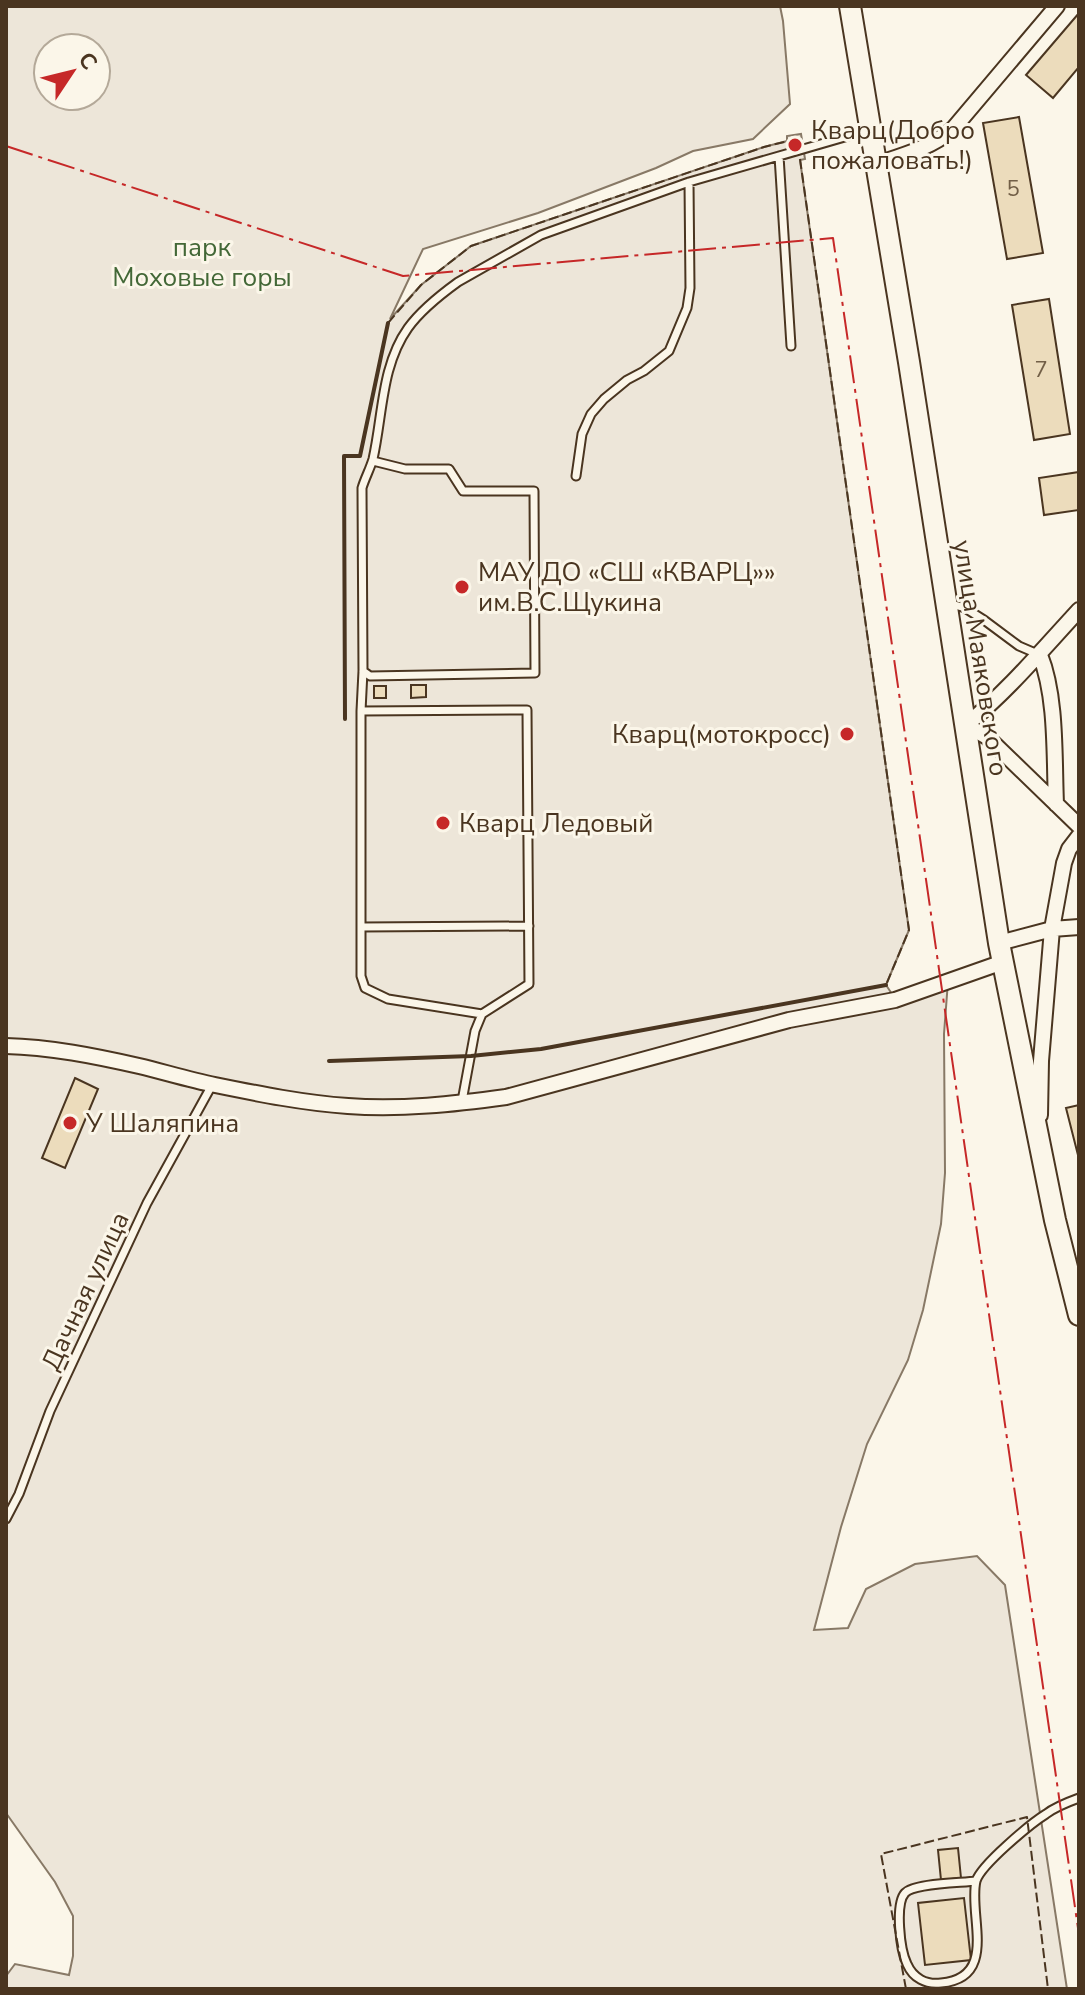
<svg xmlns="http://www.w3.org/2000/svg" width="1085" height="1995" font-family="'Nunito Sans',sans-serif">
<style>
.green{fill:#ede6d9;stroke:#887966;stroke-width:2;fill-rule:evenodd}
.building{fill:#ecdcbc;stroke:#4a3520;stroke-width:2}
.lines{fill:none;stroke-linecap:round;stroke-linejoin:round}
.service-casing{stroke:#4a3520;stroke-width:11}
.minor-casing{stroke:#4a3520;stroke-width:18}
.secondary-casing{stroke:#4a3520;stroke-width:24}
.service{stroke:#fbf6e9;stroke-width:7}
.minor{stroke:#fbf6e9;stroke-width:14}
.secondary{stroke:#fbf6e9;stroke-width:20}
.fence{stroke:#4a3520;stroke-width:2;stroke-dasharray:10 4;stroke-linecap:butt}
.wall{stroke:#4a3520;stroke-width:4}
.power{stroke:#c62828;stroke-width:2;stroke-dasharray:28 6 4 6;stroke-linecap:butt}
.poi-dot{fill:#c62828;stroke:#fbf6e9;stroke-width:3}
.labels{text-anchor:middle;stroke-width:6;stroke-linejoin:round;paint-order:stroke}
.number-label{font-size:22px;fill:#725f47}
.poi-label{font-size:26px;fill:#4a3520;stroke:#fbf6e9;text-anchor:start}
.park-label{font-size:26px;fill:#436837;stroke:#fbf6e9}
.street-label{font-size:26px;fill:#4a3520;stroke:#fbf6e9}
</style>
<rect width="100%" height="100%" fill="#fbf6e9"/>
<path class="green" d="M6,6H780L783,21L790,104L753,139L693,151L656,168L538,213L423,249L390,319L421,285L471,246L764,147L787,141V136L801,134L805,159L800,160L909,930L886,985L896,1000L948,981L944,1034L945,1173L941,1224L923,1310L908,1360L867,1444L841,1527L814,1630L848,1628L866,1589L915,1564L977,1556L1005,1585L1067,1989H6V1976L15,1964L69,1975L73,1956V1916L55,1882L6,1813ZM48,48H96V96H48Z"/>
<path class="building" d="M1079,13V67L1053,98L1026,75Z
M1019,117L1043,253L1007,259L983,123Z
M1049,299L1070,434L1034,440L1012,305Z
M1079,472V510L1044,515L1039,478Z
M411,685H426V697L411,698Z
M374,686H386V698H374Z
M75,1078L98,1089L65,1168L42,1158Z
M1079,1105V1159L1066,1108Z
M958,1848L961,1878L941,1880L938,1850Z
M964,1898L971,1960L925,1965L918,1903Z"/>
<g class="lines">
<g class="service-casing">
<path id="service" d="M779,156L791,346
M576,476L582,434L591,414L604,399L627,380L644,371L669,351L687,308L690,288L689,182
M948,603L965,608L984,620L1019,646L1040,655
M363,671L370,676L535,673L534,491H463L449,469H405L373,461
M361,711L527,710L529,984L482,1014L475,1031L462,1101
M362,927L529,926
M482,1014L388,999L365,988L361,976V711L363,671L362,488C365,478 370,469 373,459C383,415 381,366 408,328C421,310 440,295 458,282L541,235L689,182L869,130
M6,1519L19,1494L50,1411L147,1203L212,1085
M976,1881C961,1883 914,1883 905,1893C895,1904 900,1950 907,1964C913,1978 926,1985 941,1983C999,1978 968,1915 976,1881C981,1865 1030,1824 1046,1814C1055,1807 1068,1802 1079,1798"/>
</g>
<g class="minor-casing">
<path id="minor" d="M877,164C904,155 930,148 953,129L1057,6
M1079,610C1042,650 1008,691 966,725L987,737L1079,826
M1040,655C1057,697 1054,758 1056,804
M999,943L1052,929L1079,927
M6,1046C50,1047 95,1056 139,1066C164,1072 190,1080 215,1085C259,1094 304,1103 348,1106C400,1110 455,1104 506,1097L789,1020L895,1000L1003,962
M1040,1115L1041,1061L1052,929L1064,863L1069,849L1079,836"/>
</g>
<g class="secondary-casing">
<path id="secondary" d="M850,6L909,362L999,943L1055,1220L1079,1315"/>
</g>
<use href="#service" class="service"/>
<use href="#minor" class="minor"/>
<use href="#secondary" class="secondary"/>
<path class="fence" d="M800,159L909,930L886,985
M388,323L421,285L471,246L764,147L788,141
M906,1989L881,1854L1027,1817L1048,1989"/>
<path class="wall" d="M345,719L344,456H360L388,323
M329,1061L471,1056L541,1049L886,985"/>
<path class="power" d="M6,146L403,276L833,238L1079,1935"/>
</g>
<g class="poi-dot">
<circle cx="795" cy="145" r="8"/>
<circle cx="462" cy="587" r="8"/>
<circle cx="847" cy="734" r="8"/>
<circle cx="443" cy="823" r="8"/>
<circle cx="70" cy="1123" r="8"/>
</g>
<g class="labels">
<g class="number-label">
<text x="1013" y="196">5</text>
<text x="1041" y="377">7</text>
</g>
<g class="poi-label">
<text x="811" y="139">Кварц(Добро<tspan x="811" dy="30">пожаловать!)</tspan></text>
<text x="478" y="581">МАУ ДО «СШ «КВАРЦ»»<tspan x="478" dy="30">им.В.С.Щукина</tspan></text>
<text x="831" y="743" text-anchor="end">Кварц(мотокросс)</text>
<text x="459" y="832">Кварц Ледовый</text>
<text x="86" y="1132">У Шаляпина</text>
</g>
<g class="park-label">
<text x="202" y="256">парк<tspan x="202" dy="30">Моховые горы</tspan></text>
</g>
<g class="street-label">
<text transform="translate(981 658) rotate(81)" y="9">улица Маяковского</text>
<text transform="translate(85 1291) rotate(-65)" y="9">Дачная улица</text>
</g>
</g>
<rect width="1085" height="1995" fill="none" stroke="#4a3520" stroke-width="16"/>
<g transform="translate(72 72) rotate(55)"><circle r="38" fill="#fbf6e9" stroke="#b4a999" stroke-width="2"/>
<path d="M0-6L14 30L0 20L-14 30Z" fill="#c62828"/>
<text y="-12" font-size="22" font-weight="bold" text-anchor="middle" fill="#4a3520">С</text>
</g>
</svg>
